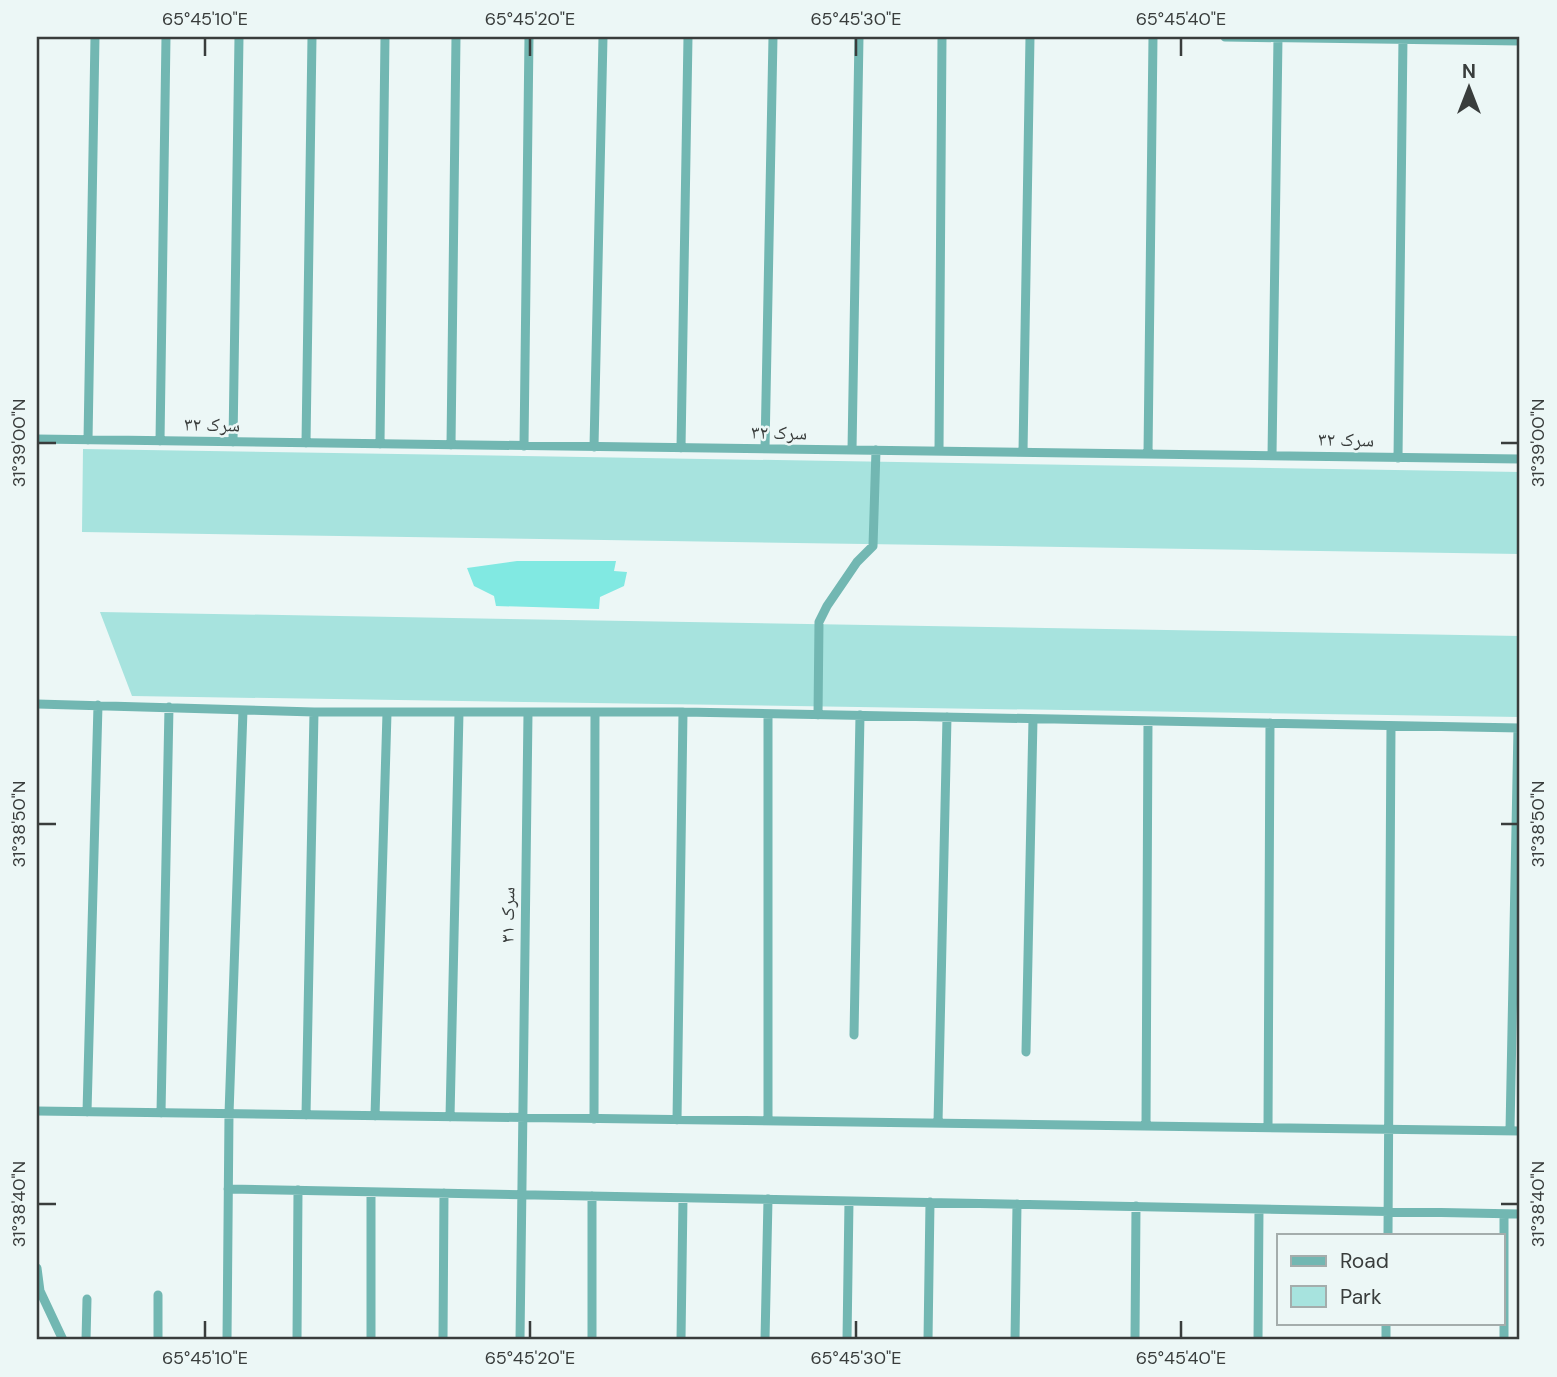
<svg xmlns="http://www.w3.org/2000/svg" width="1557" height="1377" font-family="'DM Sans','Noto Naskh Arabic',sans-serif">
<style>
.green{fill:#a7e3de}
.water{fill:#81e9e2}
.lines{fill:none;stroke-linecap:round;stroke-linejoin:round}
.minor{stroke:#72b7b2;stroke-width:9}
.ticks{fill:none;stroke:#393d3c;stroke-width:2.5}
.labels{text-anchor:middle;stroke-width:5;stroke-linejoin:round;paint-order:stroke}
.street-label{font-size:19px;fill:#393d3c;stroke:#ecf7f6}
.neatline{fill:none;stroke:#393d3c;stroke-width:2.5}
.ticks-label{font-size:18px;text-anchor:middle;fill:#393d3c}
</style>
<rect width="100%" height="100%" fill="#ecf7f6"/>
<path class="green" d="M83,449L1520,472V554L82,532Z
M100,612L1520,636V717L132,696Z"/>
<path class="water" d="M517,561H616L614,571L627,572L624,586L600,597L599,609L496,606L494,596L474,586L467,568Z"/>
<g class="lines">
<path class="minor" d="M1225,37L1520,41
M37,439L1520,459
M88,440L95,37
M160,441L166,37
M233,442L239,37
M306,443L312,37
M380,444L385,37
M451,445L456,37
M524,446L529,37
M594,447L603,37
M681,448L688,37
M765,449L773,37
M852,450L859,37
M939,451L942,37
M1023,452L1030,37
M1148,454L1153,37
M1272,456L1278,37
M1398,458L1403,37
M37,704L314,712H683L1520,728
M768,714V1121
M818,715L819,622L827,606L857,562L873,546L876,450
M854,1035L860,715
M1026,1052L1033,719
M37,1111L1520,1131
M87,1112L98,705
M161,1113L169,707
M306,1115L314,712
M375,1116L387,713
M450,1117L459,712
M594,1119L595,712
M677,1120L683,712
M938,1123L947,717
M1146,1126L1148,721
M1268,1127L1270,723
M1510,1130L1518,728
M228,1189L1520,1214
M371,1192V1340
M592,1196V1340
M1388,1235L1391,726
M37,1268L40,1291L63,1340
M86,1340L87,1299
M158,1340V1295
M227,1340L229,1114L243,710
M297,1340L298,1190
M443,1340L444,1193
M520,1340L528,713
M681,1340L683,1198
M765,1340L768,1199
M847,1340L849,1201
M928,1340L930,1202
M1015,1340L1017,1204
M1135,1340L1136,1206
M1258,1340L1259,1209
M1386,1340V1323
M1504,1340V1214"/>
</g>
<path class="ticks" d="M205,38V56M530,38V56M856,38V56M1181,38V56M38,443H56M1501,443H1518M38,824H56M1501,824H1518M38,1204H56M1501,1204H1518M205,1321V1338M530,1321V1338M856,1321V1338M1181,1321V1338"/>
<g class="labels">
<g class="street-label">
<text transform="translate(212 424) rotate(1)" y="7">سرک ۳۲</text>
<text transform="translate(779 432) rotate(1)" y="7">سرک ۳۲</text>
<text transform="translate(1346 439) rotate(1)" y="7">سرک ۳۲</text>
<text transform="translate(507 915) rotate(-89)" y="7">سرک ۳۱</text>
</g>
</g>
<rect width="1557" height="1377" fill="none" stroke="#ecf7f6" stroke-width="77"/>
<rect x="1277" y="1234" width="228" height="91" fill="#ecf7f6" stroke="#a4adac" stroke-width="2"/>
<rect x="1291" y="1256" width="35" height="10" fill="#72b7b2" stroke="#a4adac" stroke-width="2"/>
<text x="1340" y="1268" font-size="21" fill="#393d3c">Road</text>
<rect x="1291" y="1286" width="35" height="21" fill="#a7e3de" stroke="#a4adac" stroke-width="2"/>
<text x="1340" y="1304" font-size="21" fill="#393d3c">Park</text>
<g transform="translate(1469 88)" stroke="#ecf7f6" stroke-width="5" paint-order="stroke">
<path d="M0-5L12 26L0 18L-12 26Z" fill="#393d3c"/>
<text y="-10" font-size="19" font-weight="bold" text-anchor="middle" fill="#393d3c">N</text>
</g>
<rect x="38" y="38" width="1480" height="1300" class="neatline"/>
<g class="ticks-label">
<text x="205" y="25">65°45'10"E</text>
<text x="530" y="25">65°45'20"E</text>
<text x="856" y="25">65°45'30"E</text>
<text x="1181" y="25">65°45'40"E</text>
<text transform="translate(19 443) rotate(-90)" y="6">31°39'00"N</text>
<text transform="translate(1538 443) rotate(-90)" y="6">31°39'00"N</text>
<text transform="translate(19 824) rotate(-90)" y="6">31°38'50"N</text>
<text transform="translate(1538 824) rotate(-90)" y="6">31°38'50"N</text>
<text transform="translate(19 1204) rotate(-90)" y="6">31°38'40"N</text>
<text transform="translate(1538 1204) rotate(-90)" y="6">31°38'40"N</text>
<text x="205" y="1364">65°45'10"E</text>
<text x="530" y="1364">65°45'20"E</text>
<text x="856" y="1364">65°45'30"E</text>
<text x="1181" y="1364">65°45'40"E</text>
</g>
</svg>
